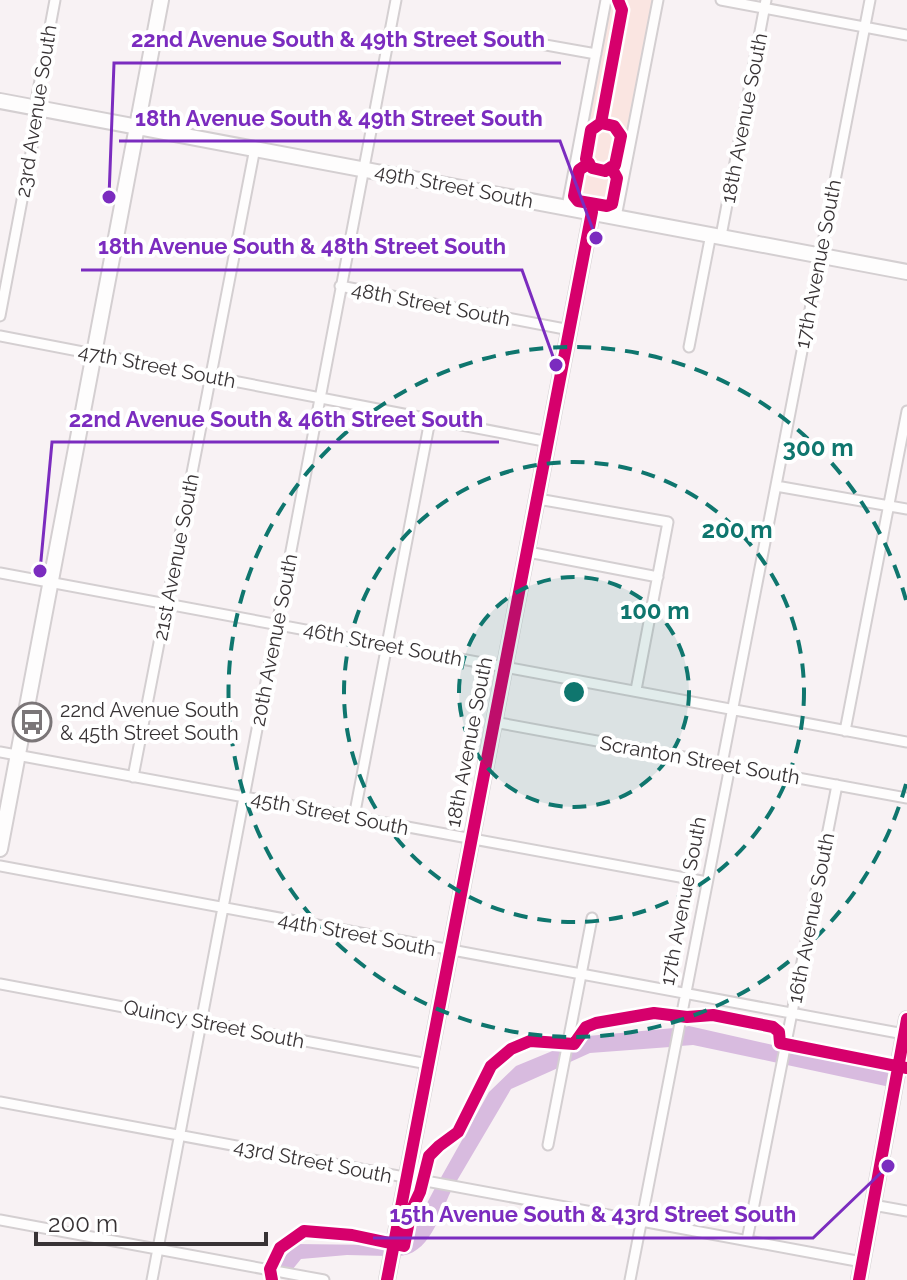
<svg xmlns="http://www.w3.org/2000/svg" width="907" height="1280" font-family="Raleway,sans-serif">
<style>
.green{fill:#fae5e1}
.water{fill:#d8bbdf}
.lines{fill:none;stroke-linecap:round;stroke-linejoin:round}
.street-casing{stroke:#d4cfd1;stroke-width:13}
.secondary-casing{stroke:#d4cfd1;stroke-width:18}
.street{stroke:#fefdfd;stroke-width:9}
.secondary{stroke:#fefdfd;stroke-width:14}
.cycleway-casing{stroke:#fff;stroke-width:17}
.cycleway{stroke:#d6006c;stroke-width:12}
.ring{fill:none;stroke:#0f766e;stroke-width:4;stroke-dasharray:14 10}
.labels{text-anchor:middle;stroke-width:8;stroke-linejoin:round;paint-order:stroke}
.street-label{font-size:20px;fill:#383335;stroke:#fff}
.poi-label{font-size:20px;fill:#383335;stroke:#fff;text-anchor:start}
.centre{fill:#0f766e;stroke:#fff;stroke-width:4}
.ring-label{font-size:24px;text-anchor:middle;font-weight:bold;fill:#0f766e;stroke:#fff;stroke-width:8;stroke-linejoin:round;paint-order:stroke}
.leader{fill:none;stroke:#7b2cbf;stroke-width:3}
.callout-dot{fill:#7b2cbf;stroke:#fff;stroke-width:3}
.callout-label{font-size:22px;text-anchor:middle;font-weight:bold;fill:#7b2cbf;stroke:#fff;stroke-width:8;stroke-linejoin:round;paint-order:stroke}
</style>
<rect width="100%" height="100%" fill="#f8f2f4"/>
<path class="green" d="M611,0H653L614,206L605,210L577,205L573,198Z"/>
<path class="water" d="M689,1026L782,1047L778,1063L693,1045L680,1046L683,1027Z
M674,1028L670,1047L590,1053L568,1063L572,1042L588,1036Z
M562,1047L558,1068L511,1089L455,1184L439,1181L489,1092L516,1066Z
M790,1049L892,1071L890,1087L787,1065Z
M435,1188L451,1191C439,1216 429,1257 396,1256L399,1241L408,1239Z
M390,1242L387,1256L347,1255L301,1259L292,1270L275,1266L297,1244L376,1245Z"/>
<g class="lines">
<g class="street-casing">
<path id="street" d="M721,0L907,35
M501,37L596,54
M567,207L606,0
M616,217L658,0
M721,236L766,0
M340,286L570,330
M0,316L37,121L35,107L55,0
M0,336L549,442
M689,347L711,234
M776,486L907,509
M538,499L668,522L636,690
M528,552L658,577
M0,573L907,742
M494,722L907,798
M845,731L907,411
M0,752L707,882
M722,764L870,0
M133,777L255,148
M354,817L430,420
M0,866L904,1034
M0,984L428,1064
M0,1102L862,1262
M548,1145L592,918
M873,1205L907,1211
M0,1220L324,1280
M747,1240L837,785
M152,1280L396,0
M630,1280L730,766"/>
</g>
<g class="secondary-casing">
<path id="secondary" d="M0,101L907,272
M0,849L161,0
M387,1280L592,212
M859,1280L907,1019"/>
</g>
<use href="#street" class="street"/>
<use href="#secondary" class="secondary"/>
<g class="cycleway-casing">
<path id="cycleway" d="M601,123L614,126L621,136L615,165L605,171L592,168L586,159L591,130L601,123L622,10L618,0
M589,163L579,170L574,196L578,201L607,206L612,204L617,178L611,167
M272,1280L270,1269L280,1248L304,1231L352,1235L404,1246L411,1211L420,1192L429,1156L439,1146L458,1132L491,1066L511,1049L530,1041L574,1044L586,1027L596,1023L654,1013L687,1017L713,1015L773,1027L779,1032L780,1043L907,1068
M387,1280L592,212
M859,1280L907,1019"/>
</g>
<use href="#cycleway" class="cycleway"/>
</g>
<circle cx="574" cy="692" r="115" fill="#0f766e" fill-opacity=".12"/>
<g class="ring">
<circle cx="574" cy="692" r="115"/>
<circle cx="574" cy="692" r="230"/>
<path d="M906 784A345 345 0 1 1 906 600"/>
</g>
<defs>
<g id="bus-ring" transform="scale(2)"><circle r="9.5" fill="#fff" stroke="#7b7678" stroke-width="1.5"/><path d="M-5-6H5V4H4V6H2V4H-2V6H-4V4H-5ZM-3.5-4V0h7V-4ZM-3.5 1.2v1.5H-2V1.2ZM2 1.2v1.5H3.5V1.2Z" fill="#7b7678"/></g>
</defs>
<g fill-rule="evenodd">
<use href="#bus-ring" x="32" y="722"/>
</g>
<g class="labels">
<g class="street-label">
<text transform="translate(36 111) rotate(-81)" y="7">23rd Avenue South</text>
<text transform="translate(744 118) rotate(-79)" y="7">18th Avenue South</text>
<text transform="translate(454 186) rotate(11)" y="7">49th Street South</text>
<text transform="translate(818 264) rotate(-79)" y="7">17th Avenue South</text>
<text transform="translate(431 304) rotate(11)" y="7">48th Street South</text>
<text transform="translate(157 366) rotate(11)" y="7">47th Street South</text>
<text transform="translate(176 557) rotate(-79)" y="7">21st Avenue South</text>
<text transform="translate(274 640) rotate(-79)" y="7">20th Avenue South</text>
<text transform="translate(383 644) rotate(11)" y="7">46th Street South</text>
<text transform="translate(469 742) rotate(-79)" y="7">18th Avenue South</text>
<text transform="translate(700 760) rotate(10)" y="7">Scranton Street South</text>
<text transform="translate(330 813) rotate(11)" y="7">45th Street South</text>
<text transform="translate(683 901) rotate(-79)" y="7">17th Avenue South</text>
<text transform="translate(811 918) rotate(-79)" y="7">16th Avenue South</text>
<text transform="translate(357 934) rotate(11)" y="7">44th Street South</text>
<text transform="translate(214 1024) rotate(11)" y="7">Quincy Street South</text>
<text transform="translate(313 1161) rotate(11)" y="7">43rd Street South</text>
</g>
<g class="poi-label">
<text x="60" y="717">22nd Avenue South<tspan x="60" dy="23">&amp; 45th Street South</tspan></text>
</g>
</g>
<circle cx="574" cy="692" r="12" class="centre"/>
<g class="ring-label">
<text x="818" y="456">300 m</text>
<text x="737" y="538">200 m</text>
<text x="655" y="619">100 m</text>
</g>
<path class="leader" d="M109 197L114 63H561M596 238L560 141H119M556 365L522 270H81M40 571L52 442H499M888 1166L813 1238H373"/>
<g class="callout-dot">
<circle cx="109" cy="197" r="8"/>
<circle cx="596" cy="238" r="8"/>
<circle cx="556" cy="365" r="8"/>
<circle cx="40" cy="571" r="8"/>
<circle cx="888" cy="1166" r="8"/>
</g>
<g class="callout-label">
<text x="338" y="47">22nd Avenue South &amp; 49th Street South</text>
<text x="339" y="126">18th Avenue South &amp; 49th Street South</text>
<text x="302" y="254">18th Avenue South &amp; 48th Street South</text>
<text x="276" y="427">22nd Avenue South &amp; 46th Street South</text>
<text x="593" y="1222">15th Avenue South &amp; 43rd Street South</text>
</g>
<path d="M36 1232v12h230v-12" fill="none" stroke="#383335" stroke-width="4"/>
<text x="48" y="1232" font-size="24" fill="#383335" stroke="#ffffff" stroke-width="6" paint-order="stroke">200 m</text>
</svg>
